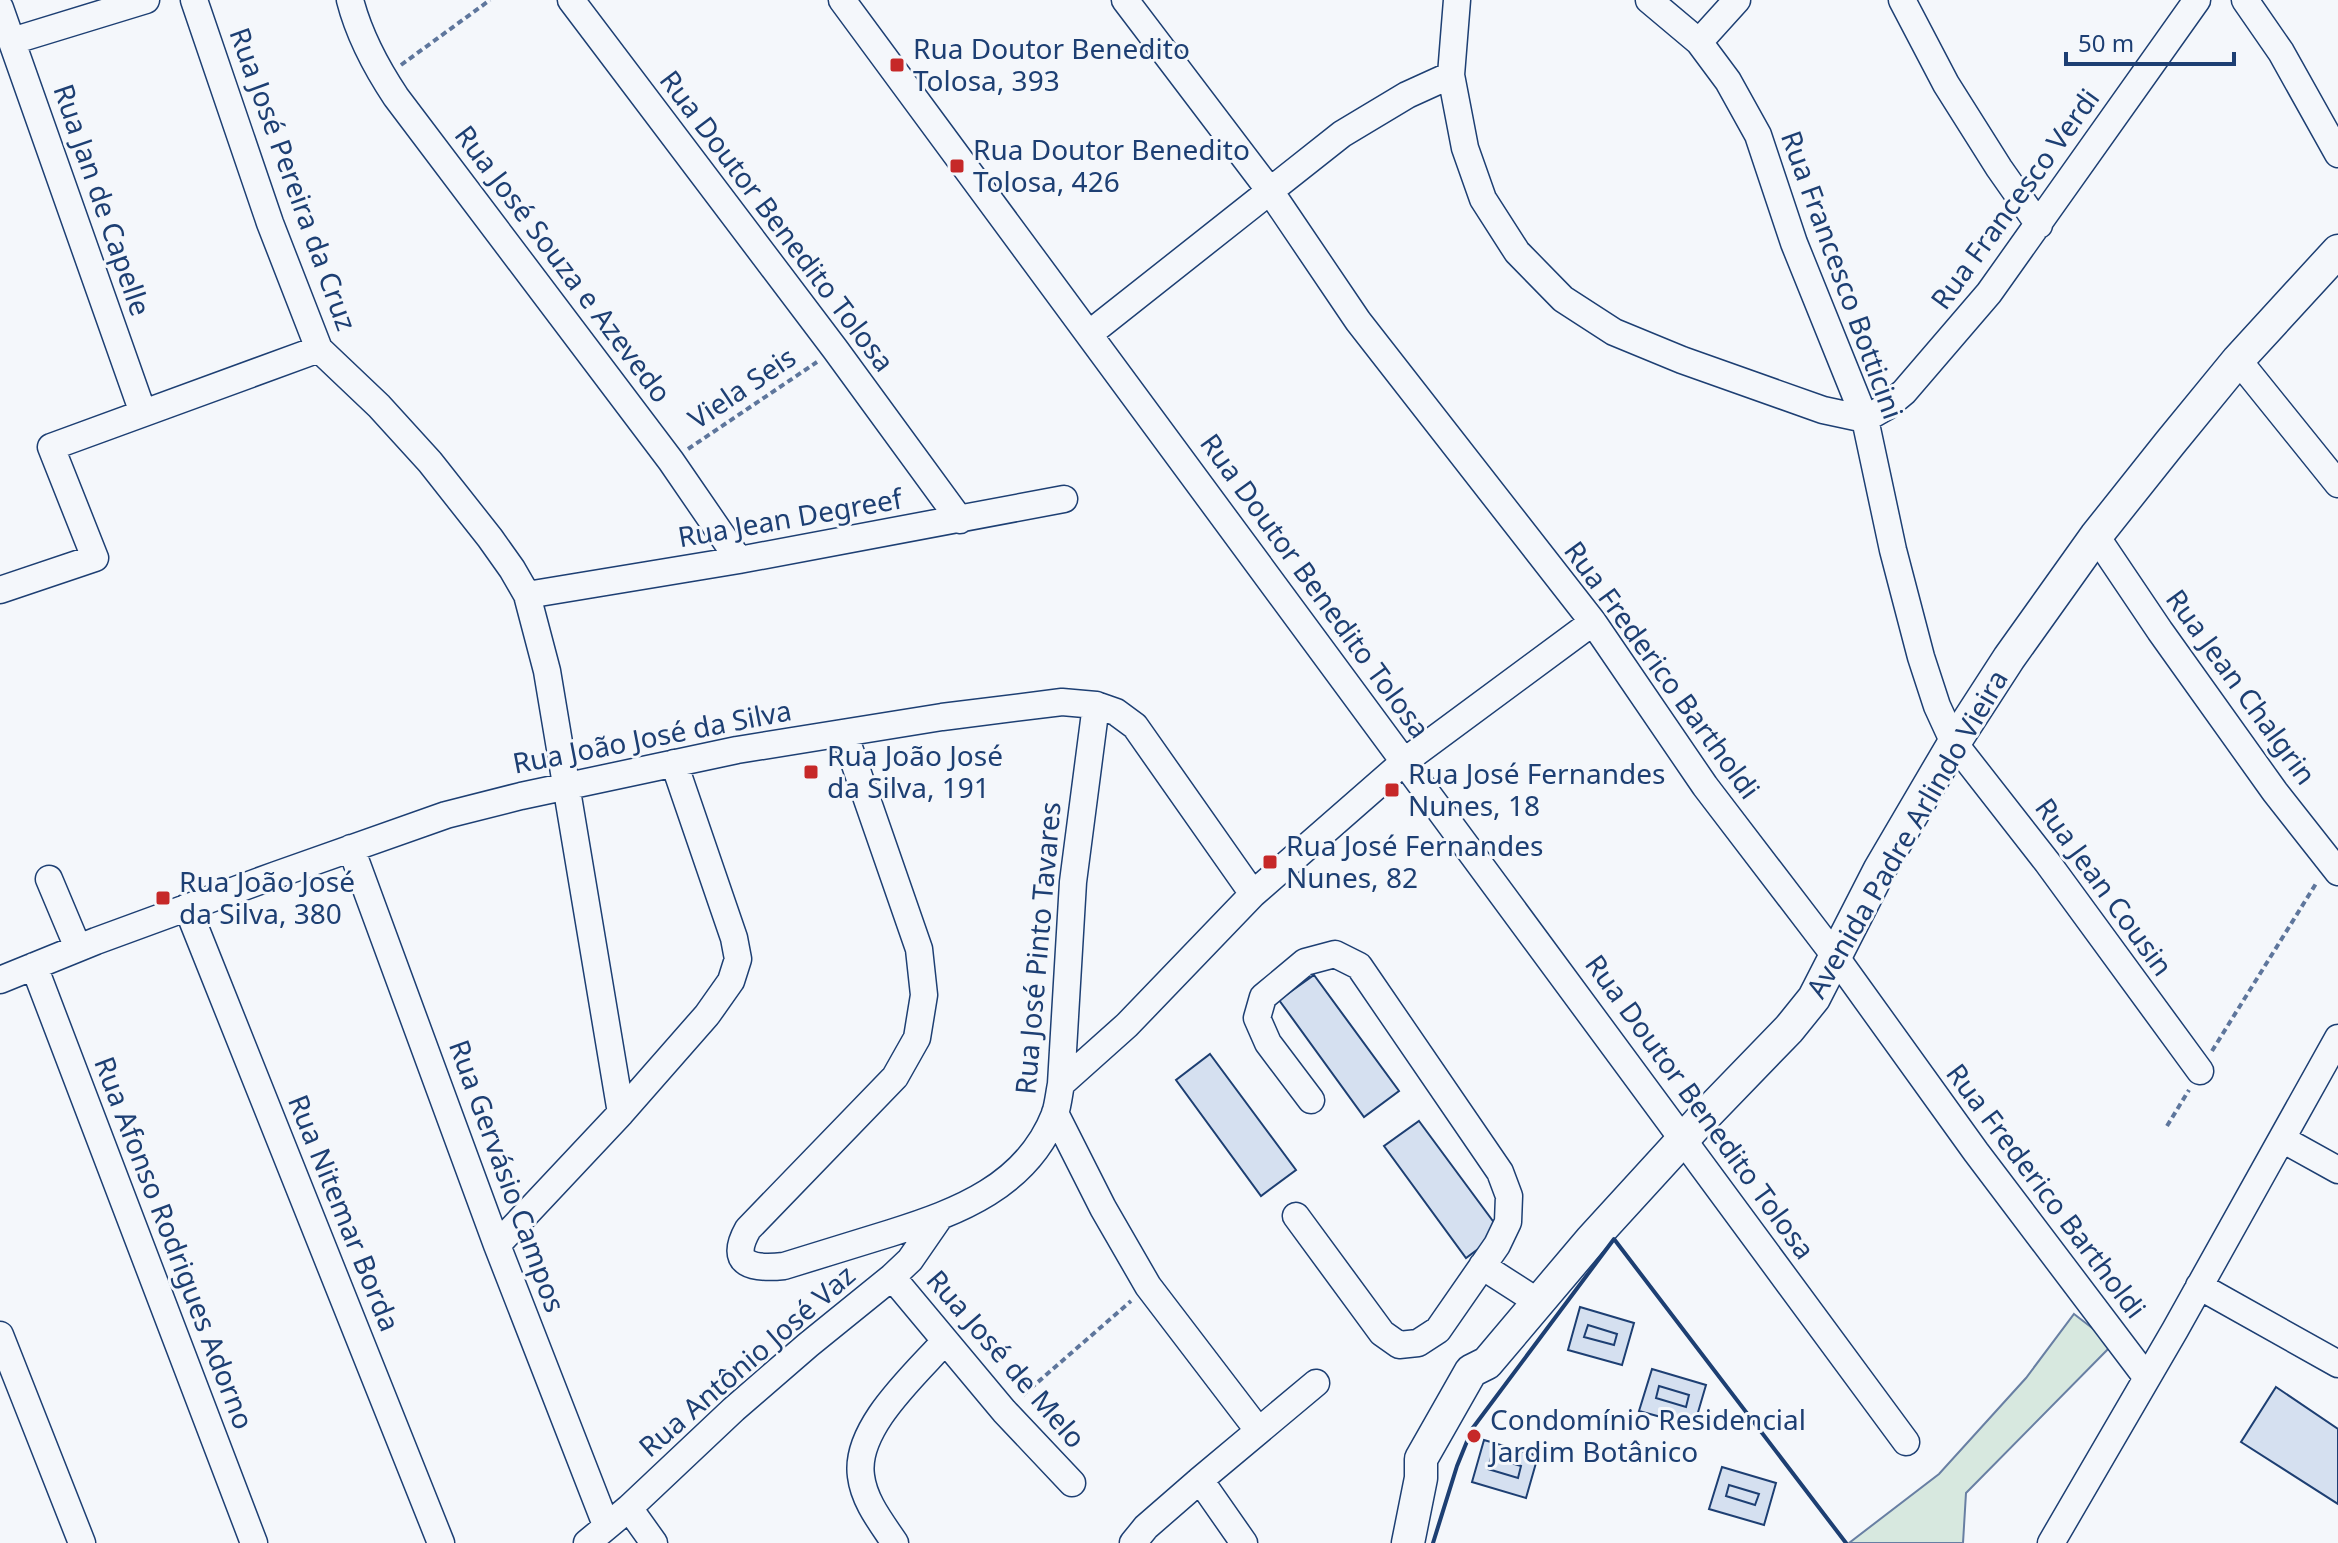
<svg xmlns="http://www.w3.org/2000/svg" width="2338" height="1543" font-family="'Noto Sans',sans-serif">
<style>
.green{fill:#d7e8df;stroke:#687fa3;stroke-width:2}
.building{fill:#d5e0f0;stroke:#1d3f73;stroke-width:2}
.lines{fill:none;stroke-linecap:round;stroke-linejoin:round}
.minor-casing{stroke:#1d3f73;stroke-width:29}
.major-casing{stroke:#1d3f73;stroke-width:35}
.path{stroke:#5e769c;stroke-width:4;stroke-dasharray:6 4;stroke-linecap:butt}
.minor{stroke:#f4f7fb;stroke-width:26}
.major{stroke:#f4f7fb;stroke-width:32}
.wall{stroke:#1d3f73;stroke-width:4}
.poi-dot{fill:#c62828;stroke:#f4f7fb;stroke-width:3}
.labels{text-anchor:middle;stroke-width:6;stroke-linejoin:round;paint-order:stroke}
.poi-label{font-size:28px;fill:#1d3f73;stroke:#f4f7fb;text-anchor:start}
.street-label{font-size:28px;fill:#1d3f73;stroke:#f4f7fb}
</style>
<rect width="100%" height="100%" fill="#f4f7fb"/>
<path class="green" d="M2074,1314L2113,1344L1966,1493L1963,1543H1849L1939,1474L2026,1378Z"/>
<path class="building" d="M1314,975L1399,1091L1364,1117L1279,1000Z
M1210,1054L1296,1170L1261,1196L1176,1080Z
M1419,1121L1501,1232L1466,1258L1384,1146Z
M1580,1307L1634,1323L1622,1365L1568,1350Z
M1588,1325L1617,1334L1614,1345L1584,1337Z
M1652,1369L1706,1385L1694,1426L1639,1411Z
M1659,1386L1689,1395L1686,1407L1656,1398Z
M2276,1387L2338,1429V1504L2241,1442Z
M1484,1440L1538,1456L1526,1498L1472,1482Z
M1491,1457L1521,1466L1518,1478L1488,1469Z
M1722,1467L1776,1483L1764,1525L1709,1509Z
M1729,1485L1759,1494L1755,1505L1726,1496Z"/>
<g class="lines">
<g class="minor-casing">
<path id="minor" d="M194,0L270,223L319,349L379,406L430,462L490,538L512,569L527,595L547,671L621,1113
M350,0C359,35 376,67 396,97L671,461L739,560
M571,0L835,349L960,520
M842,0L1906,1442
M1125,0L1270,191L1358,321L1593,622L1705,786L1835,956L1976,1152L2147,1378
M1457,0L1451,75L1465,148L1483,199L1517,252L1563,299L1614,332L1682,360L1823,410L1865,419L1886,407L1904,392L1989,293L2197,0
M1649,0L1699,42L1728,81L1758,135L1794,243L1865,419L1893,550L1921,657L1937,706L1954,743L2047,862L2200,1071
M1902,0L1946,84L1999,168L2039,225
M2245,0L2281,52L2338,154
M0,8L143,413
M12,41L146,0
M1699,42L1737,0
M1089,334L1342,134L1407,95L1451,75
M2238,360L2338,484
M2096,536L2160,631L2275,792L2338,872
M0,590L95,558L51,447L319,349
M527,595L739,560L1064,499
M844,733L919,949L924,995L917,1038L895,1077L748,1229C727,1266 754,1269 784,1266C820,1255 855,1244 891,1233C958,1212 1027,1186 1055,1114C1058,1105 1059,1094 1061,1084L1073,882L1096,705
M351,848L497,1245L606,1525
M49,879L78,948
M187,907L441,1543
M34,966L254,1543
M0,980L96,941L276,875L446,815L521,796L737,750L942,717L1062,702L1096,705L1116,712L1135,726L1253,894
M1061,1084L1127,1025L1253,894L1405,761L1593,622
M1055,1113L1103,1208L1148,1286L1258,1430
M2282,1139L2338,1170
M1296,1216L1382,1333L1399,1345L1418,1343L1438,1330L1497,1245L1508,1222L1509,1196L1500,1172L1359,966L1335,954L1305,962L1263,997L1257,1018L1268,1043L1311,1100
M497,1245L621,1113L707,1015L731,981L738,959L734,938L674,763
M1482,1266L1538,1302
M892,1277L1004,1411L1072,1483
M2199,1286L2338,1364
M0,1335L82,1543
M1200,1480L1244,1543
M629,1508L654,1543
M587,1543L629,1508L734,1409L808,1345L892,1277L910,1260L939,1218
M895,1543C881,1522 864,1501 861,1476C854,1428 916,1374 945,1341
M1133,1543L1146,1527L1200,1480L1316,1383
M2051,1543L2175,1330L2338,1038"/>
</g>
<g class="major-casing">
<path id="major" d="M1408,1543L1421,1478V1459L1471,1371L1487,1363L1591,1240L1698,1123L1789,1029L1814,998L1880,869L1954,743L2009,658L2096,536L2170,443L2238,360L2338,251"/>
</g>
<path class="path" d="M401,65L490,0
M688,449L817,362
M2212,1051L2317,882
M2167,1126L2189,1090
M1023,1395L1131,1301"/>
<use href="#minor" class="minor"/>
<use href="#major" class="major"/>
<path class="wall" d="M1433,1543L1457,1466L1472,1429L1614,1239L1846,1543"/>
</g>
<g class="poi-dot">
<rect x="889" y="57" width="16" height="16" rx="4"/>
<rect x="949" y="158" width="16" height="16" rx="4"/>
<rect x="803" y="764" width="16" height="16" rx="4"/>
<rect x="1384" y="782" width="16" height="16" rx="4"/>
<rect x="1262" y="854" width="16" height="16" rx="4"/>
<rect x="155" y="890" width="16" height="16" rx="4"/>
<circle cx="1474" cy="1436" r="8"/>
</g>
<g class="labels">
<g class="poi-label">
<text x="913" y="59">Rua Doutor Benedito<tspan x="913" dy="32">Tolosa, 393</tspan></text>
<text x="973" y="160">Rua Doutor Benedito<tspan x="973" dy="32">Tolosa, 426</tspan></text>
<text x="827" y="766">Rua João José<tspan x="827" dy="32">da Silva, 191</tspan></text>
<text x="1408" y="784">Rua José Fernandes<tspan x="1408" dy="32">Nunes, 18</tspan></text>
<text x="1286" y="856">Rua José Fernandes<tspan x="1286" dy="32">Nunes, 82</tspan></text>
<text x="179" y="892">Rua João José<tspan x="179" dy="32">da Silva, 380</tspan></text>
<text x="1490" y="1430">Condomínio Residencial<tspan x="1490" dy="32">Jardim Botânico</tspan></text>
</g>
<g class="street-label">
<text transform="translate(293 179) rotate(70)" y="10">Rua José Pereira da Cruz</text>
<text transform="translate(2015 199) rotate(-54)" y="10">Rua Francesco Verdi</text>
<text transform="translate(102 200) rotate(71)" y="10">Rua Jan de Capelle</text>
<text transform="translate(777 221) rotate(53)" y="10">Rua Doutor Benedito Tolosa</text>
<text transform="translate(563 264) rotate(53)" y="10">Rua José Souza e Azevedo</text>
<text transform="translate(1842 275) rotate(70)" y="10">Rua Francesco Botticini</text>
<text transform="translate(742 388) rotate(-34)" y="10">Viela Seis</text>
<text transform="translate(790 518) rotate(-10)" y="10">Rua Jean Degreef</text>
<text transform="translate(1315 586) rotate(54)" y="10">Rua Doutor Benedito Tolosa</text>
<text transform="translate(1662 670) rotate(54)" y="10">Rua Frederico Bartholdi</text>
<text transform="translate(2241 687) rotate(54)" y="10">Rua Jean Chalgrin</text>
<text transform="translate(652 737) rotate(-11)" y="10">Rua João José da Silva</text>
<text transform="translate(1907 834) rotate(-60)" y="10">Avenida Padre Arlindo Vieira</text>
<text transform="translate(2104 887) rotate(54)" y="10">Rua Jean Cousin</text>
<text transform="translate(1038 948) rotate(-85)" y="10">Rua José Pinto Tavares</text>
<text transform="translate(1700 1107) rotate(54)" y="10">Rua Doutor Benedito Tolosa</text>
<text transform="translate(507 1176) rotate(70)" y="10">Rua Gervásio Campos</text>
<text transform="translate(2046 1191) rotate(53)" y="10">Rua Frederico Bartholdi</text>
<text transform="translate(344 1213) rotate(68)" y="10">Rua Nitemar Borda</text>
<text transform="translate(174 1243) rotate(69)" y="10">Rua Afonso Rodrigues Adorno</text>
<text transform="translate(1006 1359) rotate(49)" y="10">Rua José de Melo</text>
<text transform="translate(747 1361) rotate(-41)" y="10">Rua Antônio José Vaz</text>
</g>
</g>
<path d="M2066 52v12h168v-12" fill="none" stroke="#1d3f73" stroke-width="4"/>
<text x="2078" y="52" font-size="24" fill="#1d3f73" stroke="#f4f7fb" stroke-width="6" paint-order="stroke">50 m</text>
</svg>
